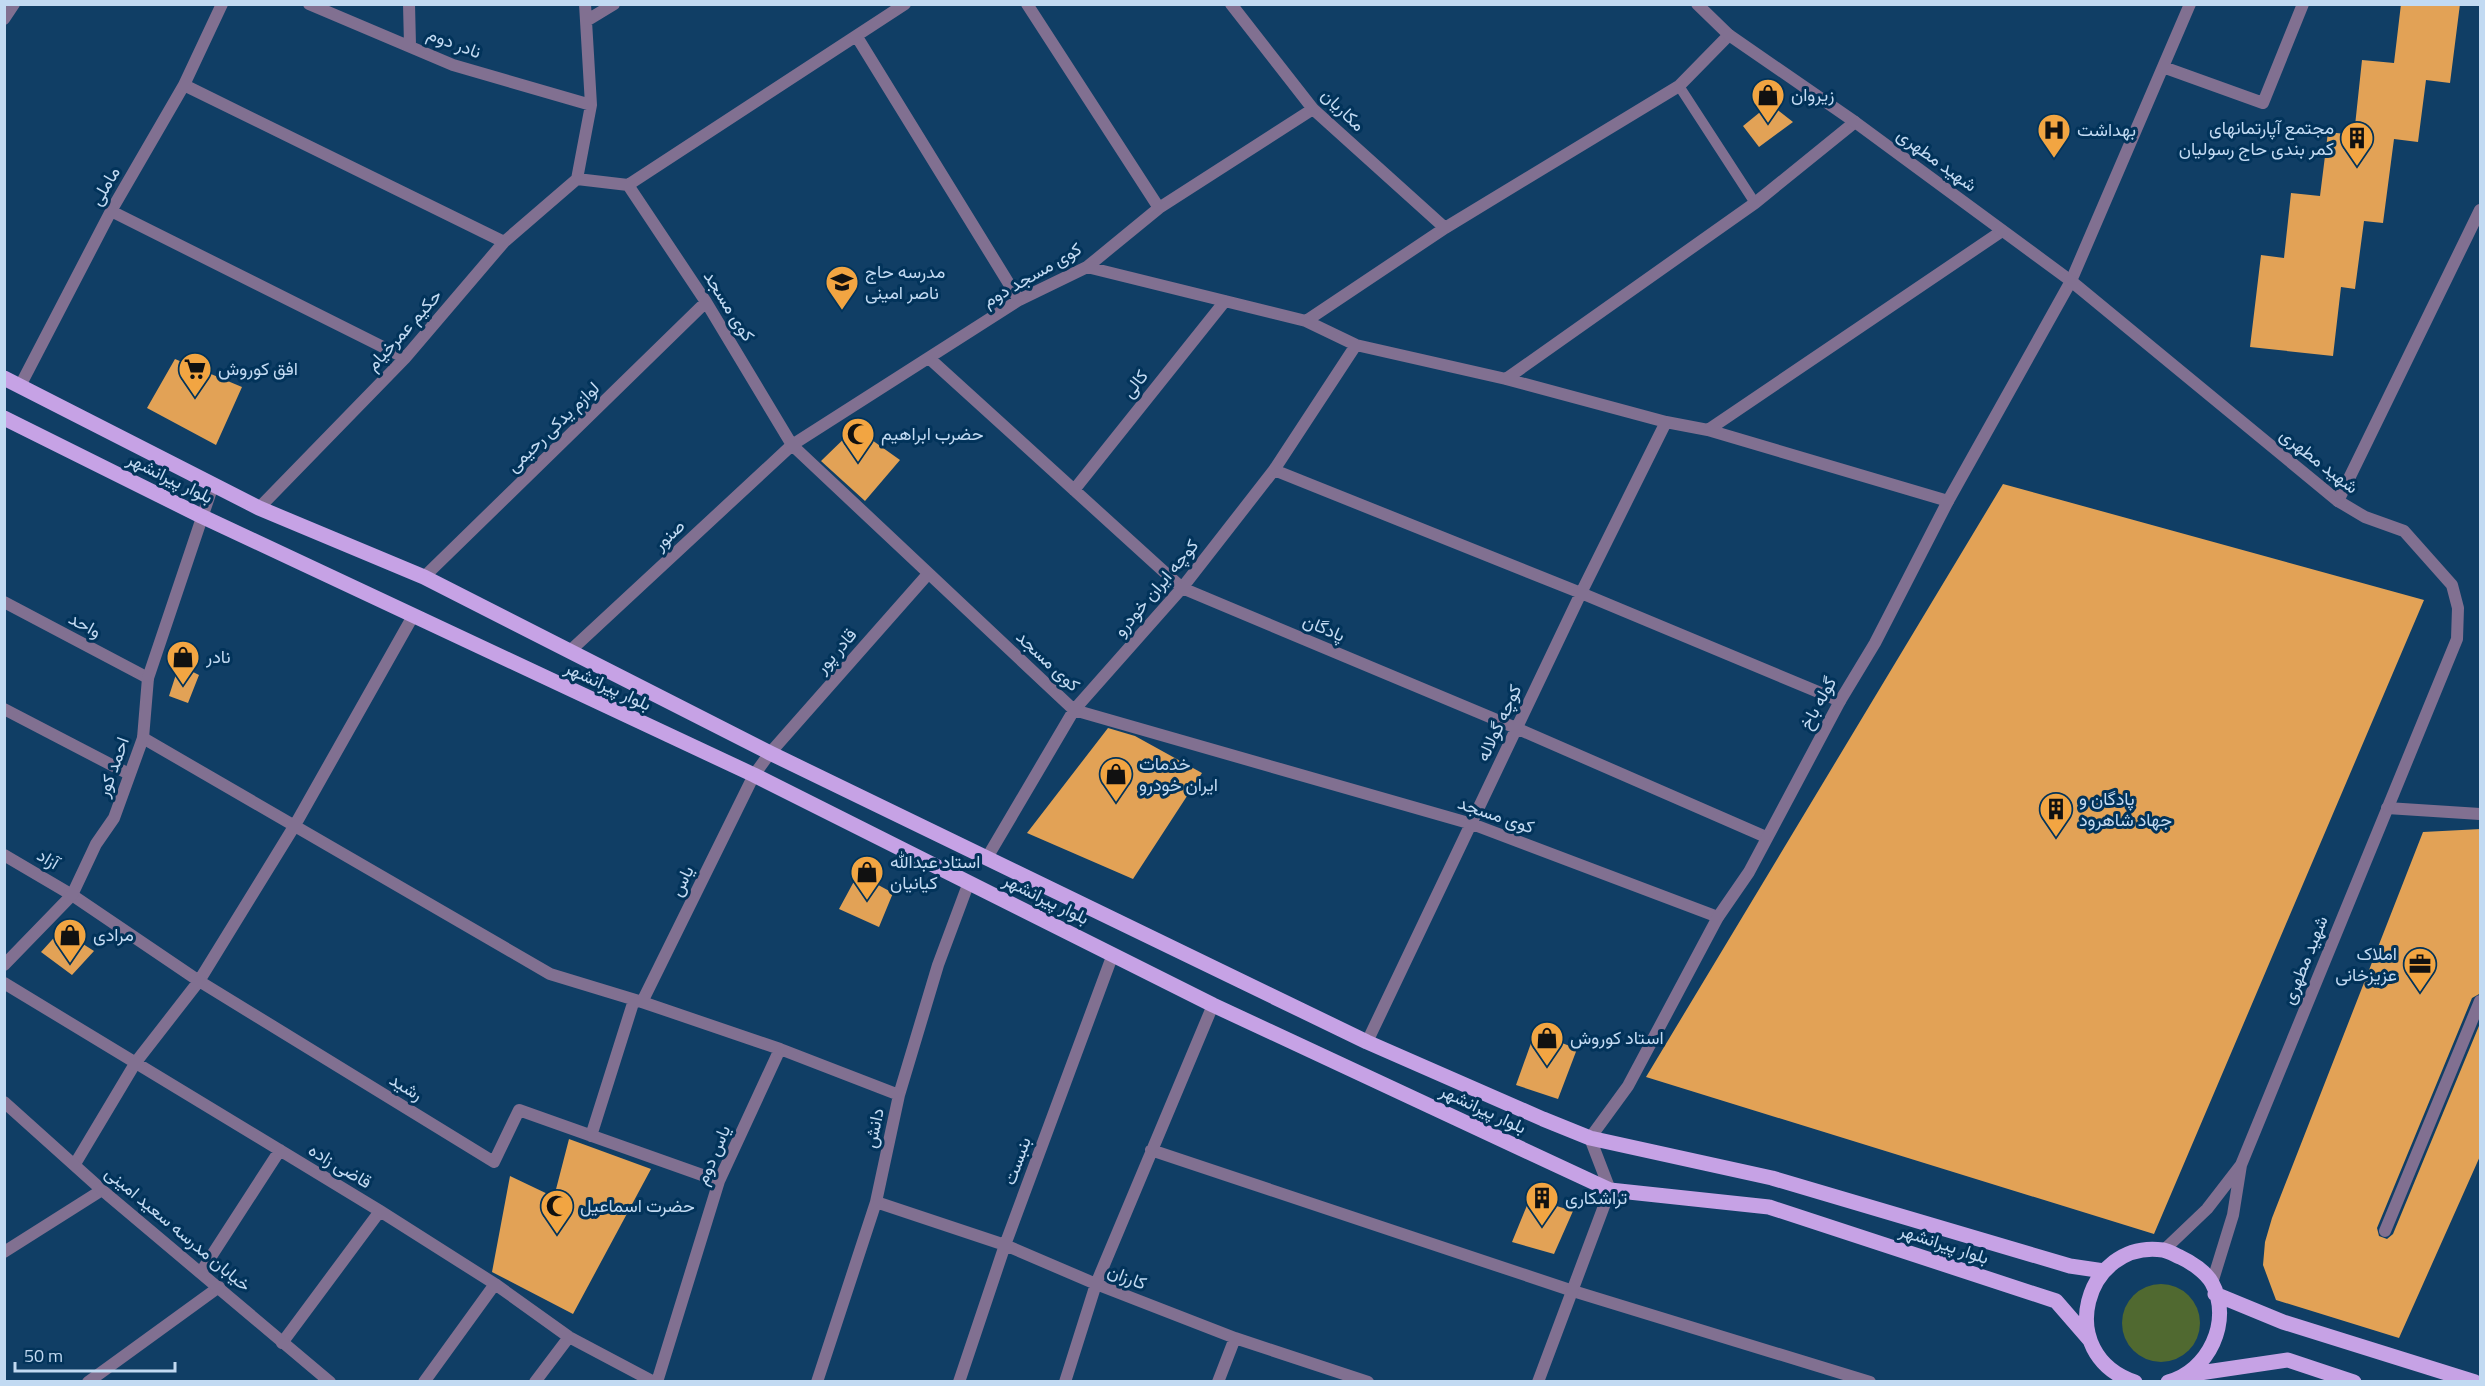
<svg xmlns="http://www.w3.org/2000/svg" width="2485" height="1386" font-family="'Titillium Web',Vazirmatn,sans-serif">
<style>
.green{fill:#506930}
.building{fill:#e2a256}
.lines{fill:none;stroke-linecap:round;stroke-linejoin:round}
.service{stroke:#817091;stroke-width:10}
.minor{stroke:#817091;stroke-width:12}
.tertiary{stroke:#817091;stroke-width:12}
.primary{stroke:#c6a2e5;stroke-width:15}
.labels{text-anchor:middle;stroke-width:6;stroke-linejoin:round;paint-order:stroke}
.street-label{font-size:18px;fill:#c2daf2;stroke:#02335a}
.poi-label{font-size:18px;fill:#c2daf2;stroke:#02335a;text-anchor:start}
</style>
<rect width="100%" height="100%" fill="#103e65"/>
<path class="green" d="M2122 1323a39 39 0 1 1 78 0a39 39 0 1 1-78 0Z"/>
<path class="building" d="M2401,4H2460L2450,83L2426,80L2418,142L2394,139L2383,223L2364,221L2355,289L2341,287L2333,356L2250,347L2261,255L2284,258L2291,193L2320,196L2328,132L2354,135L2362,60L2394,63Z
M1770,104L1793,122L1759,147L1743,126Z
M175,359L242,387L216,445L147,408Z
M855,428L900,460L865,501L821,461Z
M2003,484L2424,600L2154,1234L1646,1077Z
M179,665L199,675L188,703L169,696Z
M1108,728L1135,736L1202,773L1133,879L1027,833Z
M2481,829V993L2472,998L2377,1228L2379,1236L2387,1239L2393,1234L2481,1021V1154L2399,1338L2276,1300L2263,1265L2265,1242L2272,1218L2423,832Z
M858,874L893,893L879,927L839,909Z
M61,930L94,951L72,975L41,952Z
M1535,1032L1577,1049L1558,1099L1516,1085Z
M569,1139L651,1169L573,1314L492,1272L510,1176L554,1197Z
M1530,1198L1573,1211L1554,1254L1512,1242Z"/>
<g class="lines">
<path class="service" d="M1679,86L1755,203"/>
<path class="minor" d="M309,4L453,65L591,105
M409,4L410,45
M1027,4L1159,208
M1231,4L1313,109L1445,228
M586,21L614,4
M857,37L1019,300
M2163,67L2263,103L2303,4
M184,85L504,242
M577,179L628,185L706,302L792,445L1074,710L1472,824L1718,917
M577,179L591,105L585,4
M628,185L905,4
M111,211L405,358
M1087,267L1306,321L1356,345L1506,379L1666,422L1708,430L1948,501
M2071,281L2190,4
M1306,321L1445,228L1679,86L1729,35
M930,359L1182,588L1516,728L1766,837
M1506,379L1755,203L1855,122
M20,386L111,211L184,85L222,4
M1708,430L2002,231
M1274,470L1581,593L1840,701
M1074,490L1225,301
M2338,501L2480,210
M259,508L405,358L504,242L577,179
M424,577L706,302
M4,602L148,678
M571,650L792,445L1019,300L1087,267L1159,208L1313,109
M4,709L129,774
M143,738L550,974L642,1002L780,1049L899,1095
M2387,808L2480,814
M4,855L72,895L199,981L494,1162L519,1110L719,1181
M988,856L1074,710L1182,588L1274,470L1356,345
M4,983L380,1211L495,1284L569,1337L654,1382
M642,1002L754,775L770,753L928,574
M1367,1042L1581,593L1666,422
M591,1136L634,1000
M1151,1150L1573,1291L1870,1382
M75,1164L136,1062L199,981L295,825L413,616
M876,1202L1005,1245L1096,1284L1235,1338L1368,1382
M2385,1231L2480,1001
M4,1252L102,1190
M201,1272L280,1150
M282,1343L380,1211
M88,1382L219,1287
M424,1382L495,1284
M535,1382L569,1337
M657,1382L719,1181L780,1049
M817,1382L876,1202L899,1095L938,965L969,882
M959,1382L1005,1245L1113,954
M1065,1382L1096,1284L1213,1005
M1218,1382L1235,1338"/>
<path class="tertiary" d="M1697,4L1729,35L1855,122L2071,281L2338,501L2365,517L2404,531L2452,585L2458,608L2457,639L2241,1165
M4,19L14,4
M4,965L72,895L96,844L114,818L143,738L148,678L213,485
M4,1102L102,1190L330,1382
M2164,1250L2207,1209L2241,1165L2233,1215L2212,1283
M1538,1382L1610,1190L1590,1138L1628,1086L1718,917L1749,872L1840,701L1875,643L1948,501L2071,281"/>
<path class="primary" d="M4,378L259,508L424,577L770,753L1367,1042L1543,1119L1590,1138L1772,1178L2070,1266L2104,1271
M4,418L201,516L754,775L1213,1005L1610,1190L1769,1207L2056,1301L2089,1339
M2215,1294L2283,1322L2475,1382
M2186,1375L2288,1360L2354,1382
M2135,1382C2052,1354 2085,1239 2163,1250C2169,1251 2175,1255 2180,1257C2191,1262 2206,1272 2212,1283C2233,1321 2208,1372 2168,1382"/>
</g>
<defs>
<g id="shop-pin" transform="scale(1.725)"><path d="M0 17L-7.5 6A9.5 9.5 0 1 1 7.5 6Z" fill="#f2a542" stroke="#02335a"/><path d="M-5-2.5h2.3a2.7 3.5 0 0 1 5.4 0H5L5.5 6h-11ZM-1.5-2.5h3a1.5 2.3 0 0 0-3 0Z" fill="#111"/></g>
<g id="hospital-pin" transform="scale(1.725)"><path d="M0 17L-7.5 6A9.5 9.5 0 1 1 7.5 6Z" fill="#f2a542" stroke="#02335a"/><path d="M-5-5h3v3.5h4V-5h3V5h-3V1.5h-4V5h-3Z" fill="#111"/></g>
<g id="building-pin" transform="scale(1.725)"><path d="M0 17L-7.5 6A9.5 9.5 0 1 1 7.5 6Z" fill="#f2a542" stroke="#02335a"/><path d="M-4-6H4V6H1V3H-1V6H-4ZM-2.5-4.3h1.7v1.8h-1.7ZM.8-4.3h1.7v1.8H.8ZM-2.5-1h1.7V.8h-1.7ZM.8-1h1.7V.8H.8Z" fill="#111"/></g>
<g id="school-pin" transform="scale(1.725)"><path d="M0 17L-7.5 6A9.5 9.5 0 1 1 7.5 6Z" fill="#f2a542" stroke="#02335a"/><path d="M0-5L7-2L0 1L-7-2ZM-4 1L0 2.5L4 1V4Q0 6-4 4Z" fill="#111"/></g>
<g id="supermarket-pin" transform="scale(1.725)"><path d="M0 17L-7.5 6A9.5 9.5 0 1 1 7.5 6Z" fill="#f2a542" stroke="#02335a"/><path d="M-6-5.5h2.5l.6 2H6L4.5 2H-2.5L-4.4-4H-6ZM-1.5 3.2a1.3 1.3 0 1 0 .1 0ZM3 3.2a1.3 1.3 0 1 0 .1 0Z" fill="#111"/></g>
<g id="mosque-pin" transform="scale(1.725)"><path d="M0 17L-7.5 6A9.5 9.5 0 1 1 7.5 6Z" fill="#f2a542" stroke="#02335a"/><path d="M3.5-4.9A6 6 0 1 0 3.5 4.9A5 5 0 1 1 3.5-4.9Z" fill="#111"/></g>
<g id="office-pin" transform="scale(1.725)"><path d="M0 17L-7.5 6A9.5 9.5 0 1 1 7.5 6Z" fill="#f2a542" stroke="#02335a"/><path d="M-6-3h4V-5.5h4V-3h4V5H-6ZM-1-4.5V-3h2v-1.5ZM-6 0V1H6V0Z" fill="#111"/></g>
</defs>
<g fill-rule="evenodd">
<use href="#shop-pin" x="1768" y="95"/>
<use href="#hospital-pin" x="2054" y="130"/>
<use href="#building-pin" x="2357" y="138"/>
<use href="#school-pin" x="842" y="282"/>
<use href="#supermarket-pin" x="195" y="369"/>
<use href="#mosque-pin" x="858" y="434"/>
<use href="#shop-pin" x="183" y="657"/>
<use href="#shop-pin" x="1116" y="774"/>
<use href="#building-pin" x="2056" y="809"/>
<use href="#shop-pin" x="867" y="872"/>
<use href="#shop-pin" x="70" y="935"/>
<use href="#office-pin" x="2420" y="964"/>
<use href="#shop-pin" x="1547" y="1038"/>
<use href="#building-pin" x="1542" y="1198"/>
<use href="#mosque-pin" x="557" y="1206"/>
</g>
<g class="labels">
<g class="street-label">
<text transform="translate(454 43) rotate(21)" y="6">نادر دوم</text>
<text transform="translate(1343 110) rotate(44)" y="6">مکاریان</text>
<text transform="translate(1937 160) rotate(36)" y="6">شهید مطهری</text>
<text transform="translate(105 186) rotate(-60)" y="6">ماملی</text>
<text transform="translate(1032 275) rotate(-30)" y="6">کوی مسجد دوم</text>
<text transform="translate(729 306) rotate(58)" y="6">کوی مسجد</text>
<text transform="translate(404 330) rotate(-48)" y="6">حکیم عمرخیام</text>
<text transform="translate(1135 384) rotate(-52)" y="6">کالی</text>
<text transform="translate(553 427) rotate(-44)" y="6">لوازم یدکی رحیمی</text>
<text transform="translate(2319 461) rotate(38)" y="6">شهید مطهری</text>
<text transform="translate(170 478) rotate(26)" y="6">بلوار پیرانشهر</text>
<text transform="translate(669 535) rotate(-43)" y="6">صنور</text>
<text transform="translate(1156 588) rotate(-50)" y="6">کوچه ایران خودرو</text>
<text transform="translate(85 625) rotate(28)" y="6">واحد</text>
<text transform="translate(1324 628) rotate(23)" y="6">پادگان</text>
<text transform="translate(836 651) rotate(-49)" y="6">قادر پور</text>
<text transform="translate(1048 661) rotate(43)" y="6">کوی مسجد</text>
<text transform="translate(608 686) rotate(25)" y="6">بلوار پیرانشهر</text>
<text transform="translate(1818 703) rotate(-61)" y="6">گوله باخ</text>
<text transform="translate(1499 723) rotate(-65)" y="6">کوچه گولاله</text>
<text transform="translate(113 767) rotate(-70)" y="6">احمد کور</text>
<text transform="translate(1496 815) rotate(19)" y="6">کوی مسجد</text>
<text transform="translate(48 859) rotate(31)" y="6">آزاد</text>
<text transform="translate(682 881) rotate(-64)" y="6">یاس</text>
<text transform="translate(1046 899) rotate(26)" y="6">بلوار پیرانشهر</text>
<text transform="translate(2305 960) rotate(-68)" y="6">شهید مطهری</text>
<text transform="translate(406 1087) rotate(31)" y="6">رشید</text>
<text transform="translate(1483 1109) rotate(25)" y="6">بلوار پیرانشهر</text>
<text transform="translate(874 1128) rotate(-78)" y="6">دانش</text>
<text transform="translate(713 1155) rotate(-67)" y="6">یاس دوم</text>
<text transform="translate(1017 1161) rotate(-70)" y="6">بنبست</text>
<text transform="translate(340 1166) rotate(31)" y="6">قاضی زاده</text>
<text transform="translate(178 1229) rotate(40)" y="6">خیابان مدرسه سعید امینی</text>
<text transform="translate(1944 1244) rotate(18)" y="6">بلوار پیرانشهر</text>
<text transform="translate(1127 1277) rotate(21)" y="6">کارزان</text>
</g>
<g class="poi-label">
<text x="1791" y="101">زیروان</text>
<text x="2334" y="134" text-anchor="end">مجتمع آپارتمانهای<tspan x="2334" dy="21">کمر بندی حاج رسولیان</tspan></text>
<text x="2077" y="136">بهداشت</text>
<text x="865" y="278">مدرسه حاج<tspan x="865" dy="21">ناصر امینی</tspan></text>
<text x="218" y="375">افق کوروش</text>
<text x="881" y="440">حضرب ابراهیم</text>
<text x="206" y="663">نادر</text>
<text x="1139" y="770">خدمات<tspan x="1139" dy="21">ایران خودرو</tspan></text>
<text x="2079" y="805">پادگان و<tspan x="2079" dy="21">جهاد شاهرود</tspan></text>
<text x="890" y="868">استاد عبدالله<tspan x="890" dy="21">کیانیان</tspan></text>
<text x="93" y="941">مرادی</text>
<text x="2397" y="960" text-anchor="end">املاک<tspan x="2397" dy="21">عزیزخانی</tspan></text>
<text x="1570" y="1044">استاد کوروش</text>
<text x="1565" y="1204">تراشکاری</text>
<text x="580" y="1212">حضرت اسماعیل</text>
</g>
</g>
<rect width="2485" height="1386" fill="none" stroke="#c2daf2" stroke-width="12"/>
<path d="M15 1362v9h160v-9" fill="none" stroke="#c2daf2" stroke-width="3"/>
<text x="24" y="1362" font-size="18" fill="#c2daf2" stroke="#02335a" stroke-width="4.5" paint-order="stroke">50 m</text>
</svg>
